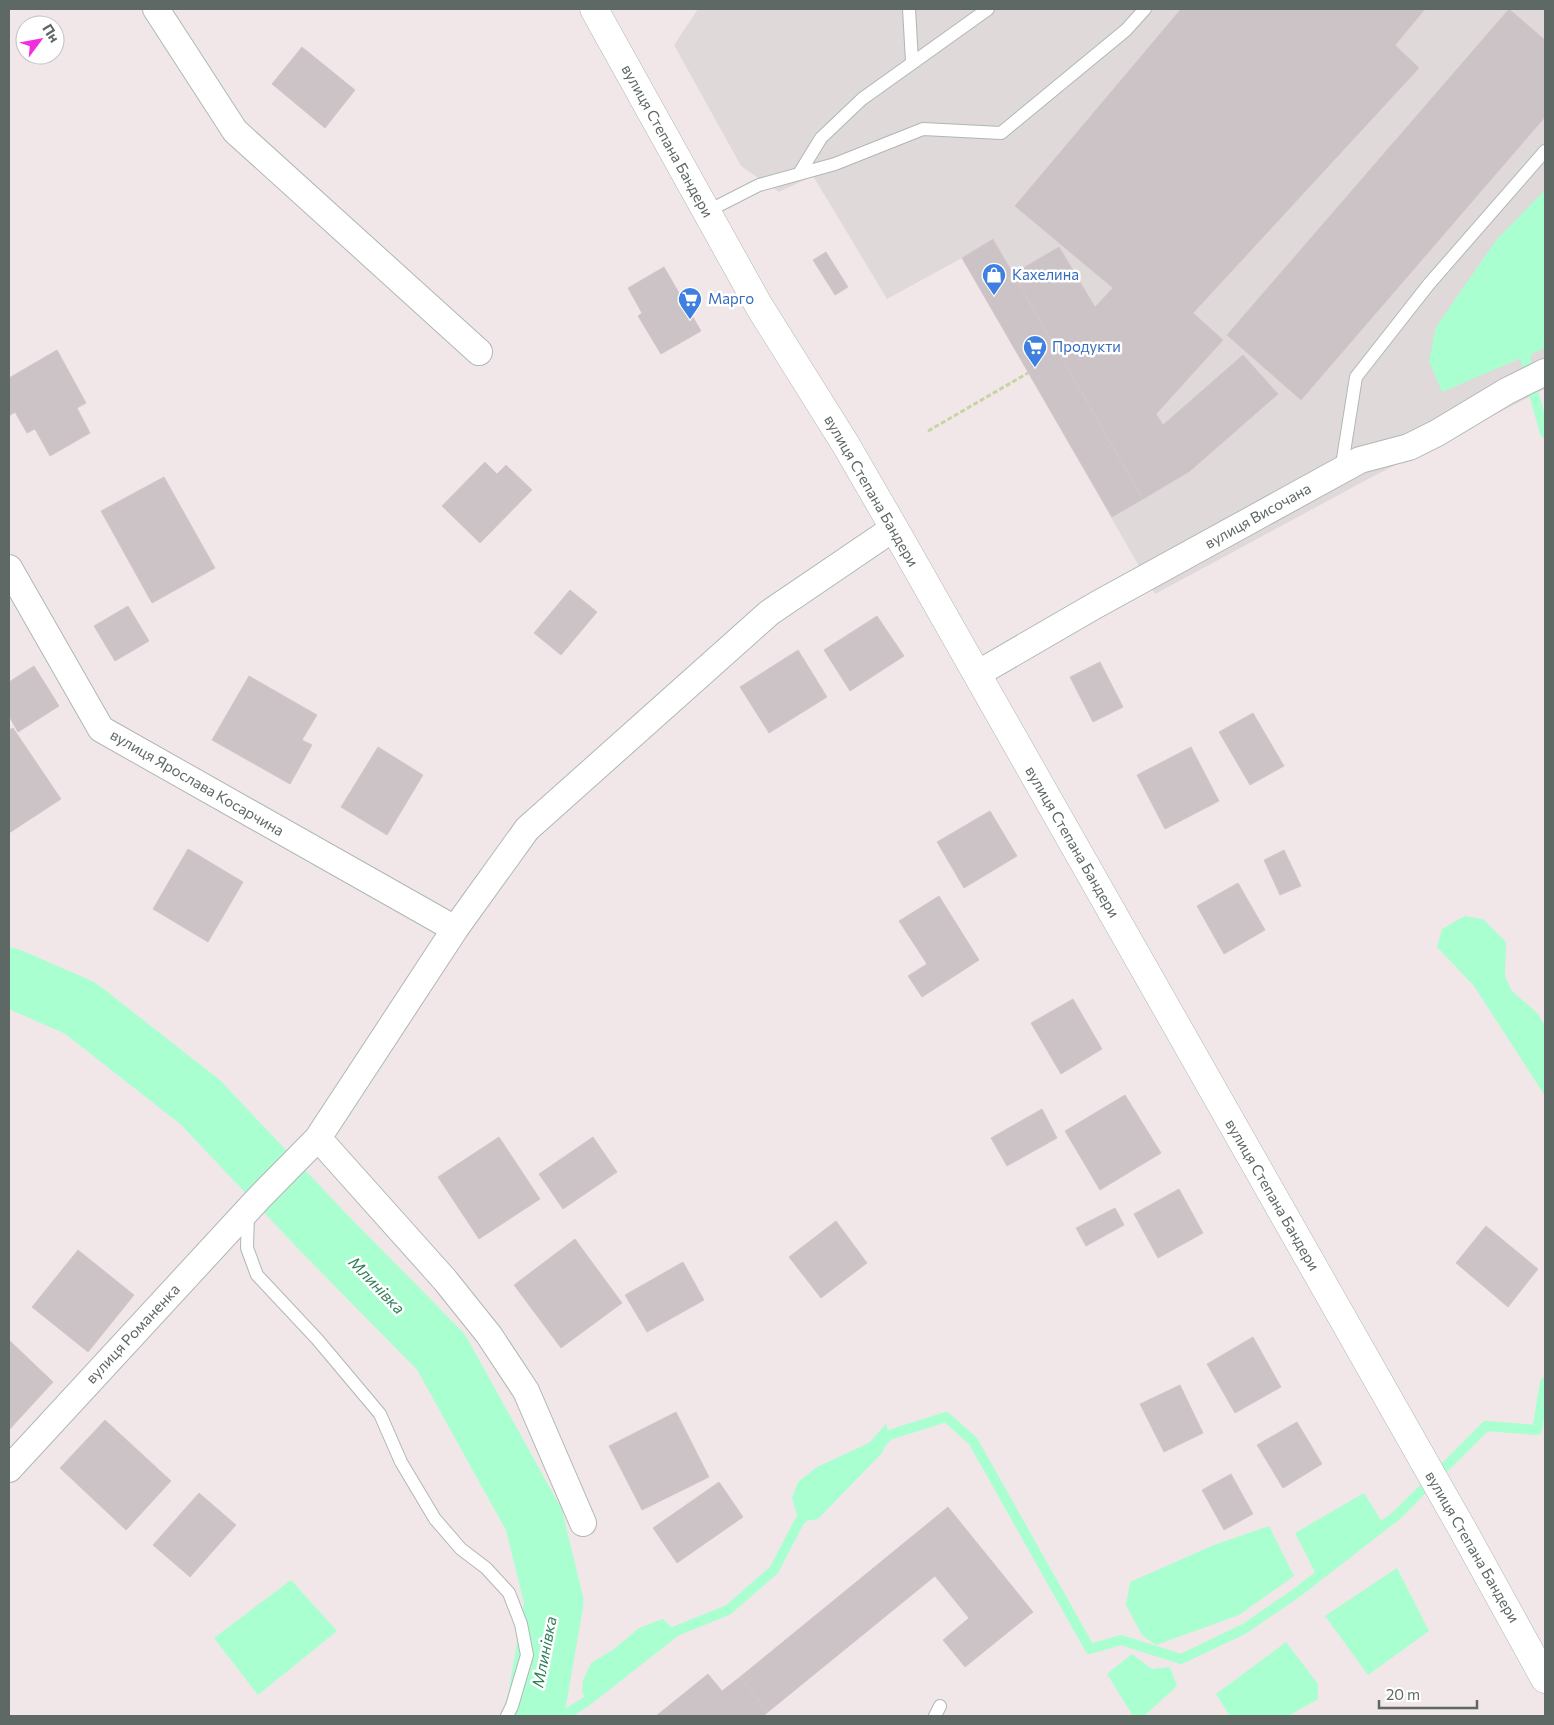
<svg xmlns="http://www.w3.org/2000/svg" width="1554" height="1725" font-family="Commissioner,sans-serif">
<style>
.industrial{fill:#e0d9da}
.water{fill:#a9ffcf}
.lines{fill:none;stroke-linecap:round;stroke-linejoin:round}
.stream{stroke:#a9ffcf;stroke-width:10}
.river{stroke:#a9ffcf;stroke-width:59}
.building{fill:#ccc3c6;stroke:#d6c5ca}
.service-casing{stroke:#afb7b5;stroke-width:14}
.minor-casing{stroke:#afb7b5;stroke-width:28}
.secondary-casing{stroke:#aeb8b4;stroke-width:29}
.path{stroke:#c6d5a1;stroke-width:3;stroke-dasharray:5 2.5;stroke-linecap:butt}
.service{stroke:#fff;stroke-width:12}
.minor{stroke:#fff;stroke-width:26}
.secondary{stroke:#fff;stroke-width:28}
.labels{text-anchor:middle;stroke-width:5;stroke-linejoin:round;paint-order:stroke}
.street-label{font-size:15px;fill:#5e6864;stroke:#fff}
.shop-label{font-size:15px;fill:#366cbe;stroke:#fff;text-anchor:start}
.water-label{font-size:16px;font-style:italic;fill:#30805a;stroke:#fff}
</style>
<rect width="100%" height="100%" fill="#f1e7e9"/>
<path class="industrial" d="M698,9H1545V389L1372,477L1155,594L962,258L887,299L813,176L779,192L741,166L674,45Z"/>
<path class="water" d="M1545,190V348L1442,392L1429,361L1436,327L1497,239Z
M1465,916L1483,919L1506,942L1505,976L1512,991L1538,1014L1545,1026V1096L1474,986L1437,947L1442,929Z
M886,1424L889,1435L882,1453L818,1519L799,1522L792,1498L798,1482L817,1467L869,1443Z
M1364,1493L1384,1525L1317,1576L1295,1533Z
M1269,1526L1294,1576L1239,1615L1156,1645L1142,1635L1126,1605L1130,1582L1214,1545Z
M1397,1568L1429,1631L1368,1675L1325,1616Z
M291,1580L337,1631L258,1695L214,1638Z
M663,1619L676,1631L587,1701L582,1691L583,1680L591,1663L614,1649L639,1628Z
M1286,1642L1318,1684V1699L1288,1716H1230L1216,1694Z
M1132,1654L1152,1669L1170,1667L1177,1686L1144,1716H1133L1107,1674Z"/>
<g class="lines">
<path class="stream" d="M1528,370L1525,357L1545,324
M1533,391L1545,433
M880,1444L889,1435L946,1417L973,1441L1090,1649L1121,1640L1181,1659L1244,1629L1295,1594L1397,1515L1486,1426L1537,1430L1545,1382
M563,1716L587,1701L676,1631L728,1610L774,1570L799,1522L808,1513"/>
<path class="river" d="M9,977L80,1008L200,1102L324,1233L441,1352L534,1520L554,1602L537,1700L532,1716"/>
</g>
<path class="building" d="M1181,9H1425L1395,45L1419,68L1193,313L1223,340L1156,414L1163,425L1243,355L1278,394L1190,471L1143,499L1013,274L1059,247L1095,307L1113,288L1015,206Z
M1509,9L1545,40V117L1301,400L1227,335Z
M302,47L355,90L325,128L272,84Z
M993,239L1143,499L1112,517L962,258Z
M826,252L848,287L835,295L813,260Z
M664,267L701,331L661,354L638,316L642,313L628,288Z
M57,350L86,403L77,408L90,433L50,456L35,429L27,433L15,412L9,416V378Z
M485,462L497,474L506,465L532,490L480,543L442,506Z
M164,477L215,568L152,603L101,511Z
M570,590L597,612L561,655L534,633Z
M128,606L149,641L115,661L94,626Z
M877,616L904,656L850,691L824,650Z
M798,650L827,697L769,733L740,687Z
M1100,662L1123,707L1093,722L1070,677Z
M34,666L59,706L18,732L9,716V682Z
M249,676L317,715L302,740L312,745L290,784L212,740Z
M1253,713L1284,766L1250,785L1219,732Z
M13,728L61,799L9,833V730Z
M378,747L423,775L387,835L341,807Z
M1191,747L1219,801L1165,829L1137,775Z
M990,811L1017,856L964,888L937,842Z
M188,849L243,882L208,942L153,909Z
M1284,850L1301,886L1280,895L1264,860Z
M1238,883L1265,930L1224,954L1197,906Z
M939,896L979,960L922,997L908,976L927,964L899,921Z
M1073,999L1102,1049L1061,1074L1031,1023Z
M1125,1095L1161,1153L1100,1190L1065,1131Z
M1042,1109L1057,1138L1007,1166L991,1138Z
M499,1137L540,1199L479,1239L438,1177Z
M593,1137L617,1172L563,1209L539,1174Z
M1179,1189L1203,1233L1158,1258L1134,1214Z
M1115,1208L1124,1225L1086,1246L1076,1228Z
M836,1221L867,1263L821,1298L789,1257Z
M1486,1226L1538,1269L1508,1307L1456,1263Z
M575,1239L622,1303L561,1348L514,1285Z
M78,1250L134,1295L88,1352L32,1307Z
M683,1262L704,1300L647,1332L625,1295Z
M1253,1337L1281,1387L1235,1413L1207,1364Z
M9,1340L53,1382L9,1430Z
M1180,1385L1203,1433L1164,1452L1140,1404Z
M676,1412L709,1477L642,1510L609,1446Z
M105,1420L171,1481L126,1530L60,1468Z
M1297,1422L1322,1464L1283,1488L1257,1445Z
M1231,1474L1253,1514L1224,1530L1202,1490Z
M719,1482L743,1517L677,1563L653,1528Z
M199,1493L236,1525L190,1577L153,1545Z
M948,1507L1033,1612L965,1667L943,1640L969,1618L935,1576L768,1712L740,1677Z
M708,1674L722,1691L740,1677L768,1712L763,1716H656Z"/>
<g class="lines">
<g class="service-casing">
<path id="service" d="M909,9L912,61
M799,174L821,138L862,99L988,9
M706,212L759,185L835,164L923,129L1001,133L1126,30L1145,9
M1341,471L1356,377L1429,284L1545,151
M248,1213L247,1248L257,1275L317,1339L380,1414L401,1462L435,1519L461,1549L486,1568L509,1593L521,1624L527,1655L512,1706L507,1716
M935,1716L940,1706"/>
</g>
<g class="minor-casing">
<path id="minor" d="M156,9L235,131L479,352
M9,568L101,729L455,929
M977,674L1096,605L1360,460L1409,447L1437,433L1507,391L1545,372
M318,1138L445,1280L489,1335L526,1391L583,1523
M9,1469L258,1199L318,1138L455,929L527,829L769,613L894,528"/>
</g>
<g class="secondary-casing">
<path id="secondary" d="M594,9L759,306L846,445L894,528L1464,1532L1545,1679"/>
</g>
<path class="path" d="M928,431L1028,373"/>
<use href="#service" class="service"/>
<use href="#minor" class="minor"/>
<use href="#secondary" class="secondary"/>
</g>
<defs>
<g id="shop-pin" transform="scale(1.25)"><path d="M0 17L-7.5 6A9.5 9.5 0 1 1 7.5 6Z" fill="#3f7fe0" stroke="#fff"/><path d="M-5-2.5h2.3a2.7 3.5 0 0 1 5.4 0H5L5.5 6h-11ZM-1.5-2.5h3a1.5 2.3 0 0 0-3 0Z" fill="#fff"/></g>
<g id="supermarket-pin" transform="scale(1.25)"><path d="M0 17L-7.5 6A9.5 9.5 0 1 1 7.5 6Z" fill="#3f7fe0" stroke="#fff"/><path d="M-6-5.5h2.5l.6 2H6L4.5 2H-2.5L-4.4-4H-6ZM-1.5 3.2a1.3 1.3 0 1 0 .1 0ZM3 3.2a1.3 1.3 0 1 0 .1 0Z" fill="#fff"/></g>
</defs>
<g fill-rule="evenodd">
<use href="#shop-pin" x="994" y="275"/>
<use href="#supermarket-pin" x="690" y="299"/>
<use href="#supermarket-pin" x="1035" y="347"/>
</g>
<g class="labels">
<g class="street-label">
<text transform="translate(667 141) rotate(61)" y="5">вулиця Степана Бандери</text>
<text transform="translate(871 491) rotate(60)" y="5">вулиця Степана Бандери</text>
<text transform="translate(1258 516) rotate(-29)" y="5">вулиця Височана</text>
<text transform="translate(197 783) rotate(30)" y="5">вулиця Ярослава Косарчина</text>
<text transform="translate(1072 842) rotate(60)" y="5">вулиця Степана Бандери</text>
<text transform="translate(1272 1195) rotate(60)" y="5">вулиця Степана Бандери</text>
<text transform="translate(133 1334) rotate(-47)" y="5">вулиця Романенка</text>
<text transform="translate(1472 1547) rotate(60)" y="5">вулиця Степана Бандери</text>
</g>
<g class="shop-label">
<text x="1012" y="280">Кахелина</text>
<text x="708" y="304">Марго</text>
<text x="1052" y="352">Продукти</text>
</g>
<g class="water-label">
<text transform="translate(377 1285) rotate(46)" y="6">Млинівка</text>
<text transform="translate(544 1652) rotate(-79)" y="6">Млинівка</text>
</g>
</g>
<rect width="1554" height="1725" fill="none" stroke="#5e6864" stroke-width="20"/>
<g transform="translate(40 40) rotate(58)"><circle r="24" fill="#ffffff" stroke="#bfc3c1"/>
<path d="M0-4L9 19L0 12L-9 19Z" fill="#f22ce0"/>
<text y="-8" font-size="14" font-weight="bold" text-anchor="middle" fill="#5e6864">Пн</text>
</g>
<path d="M1379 1700v8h98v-8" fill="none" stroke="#5e6864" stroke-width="2.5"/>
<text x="1386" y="1700" font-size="15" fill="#5e6864" stroke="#ffffff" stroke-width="4" paint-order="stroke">20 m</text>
</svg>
